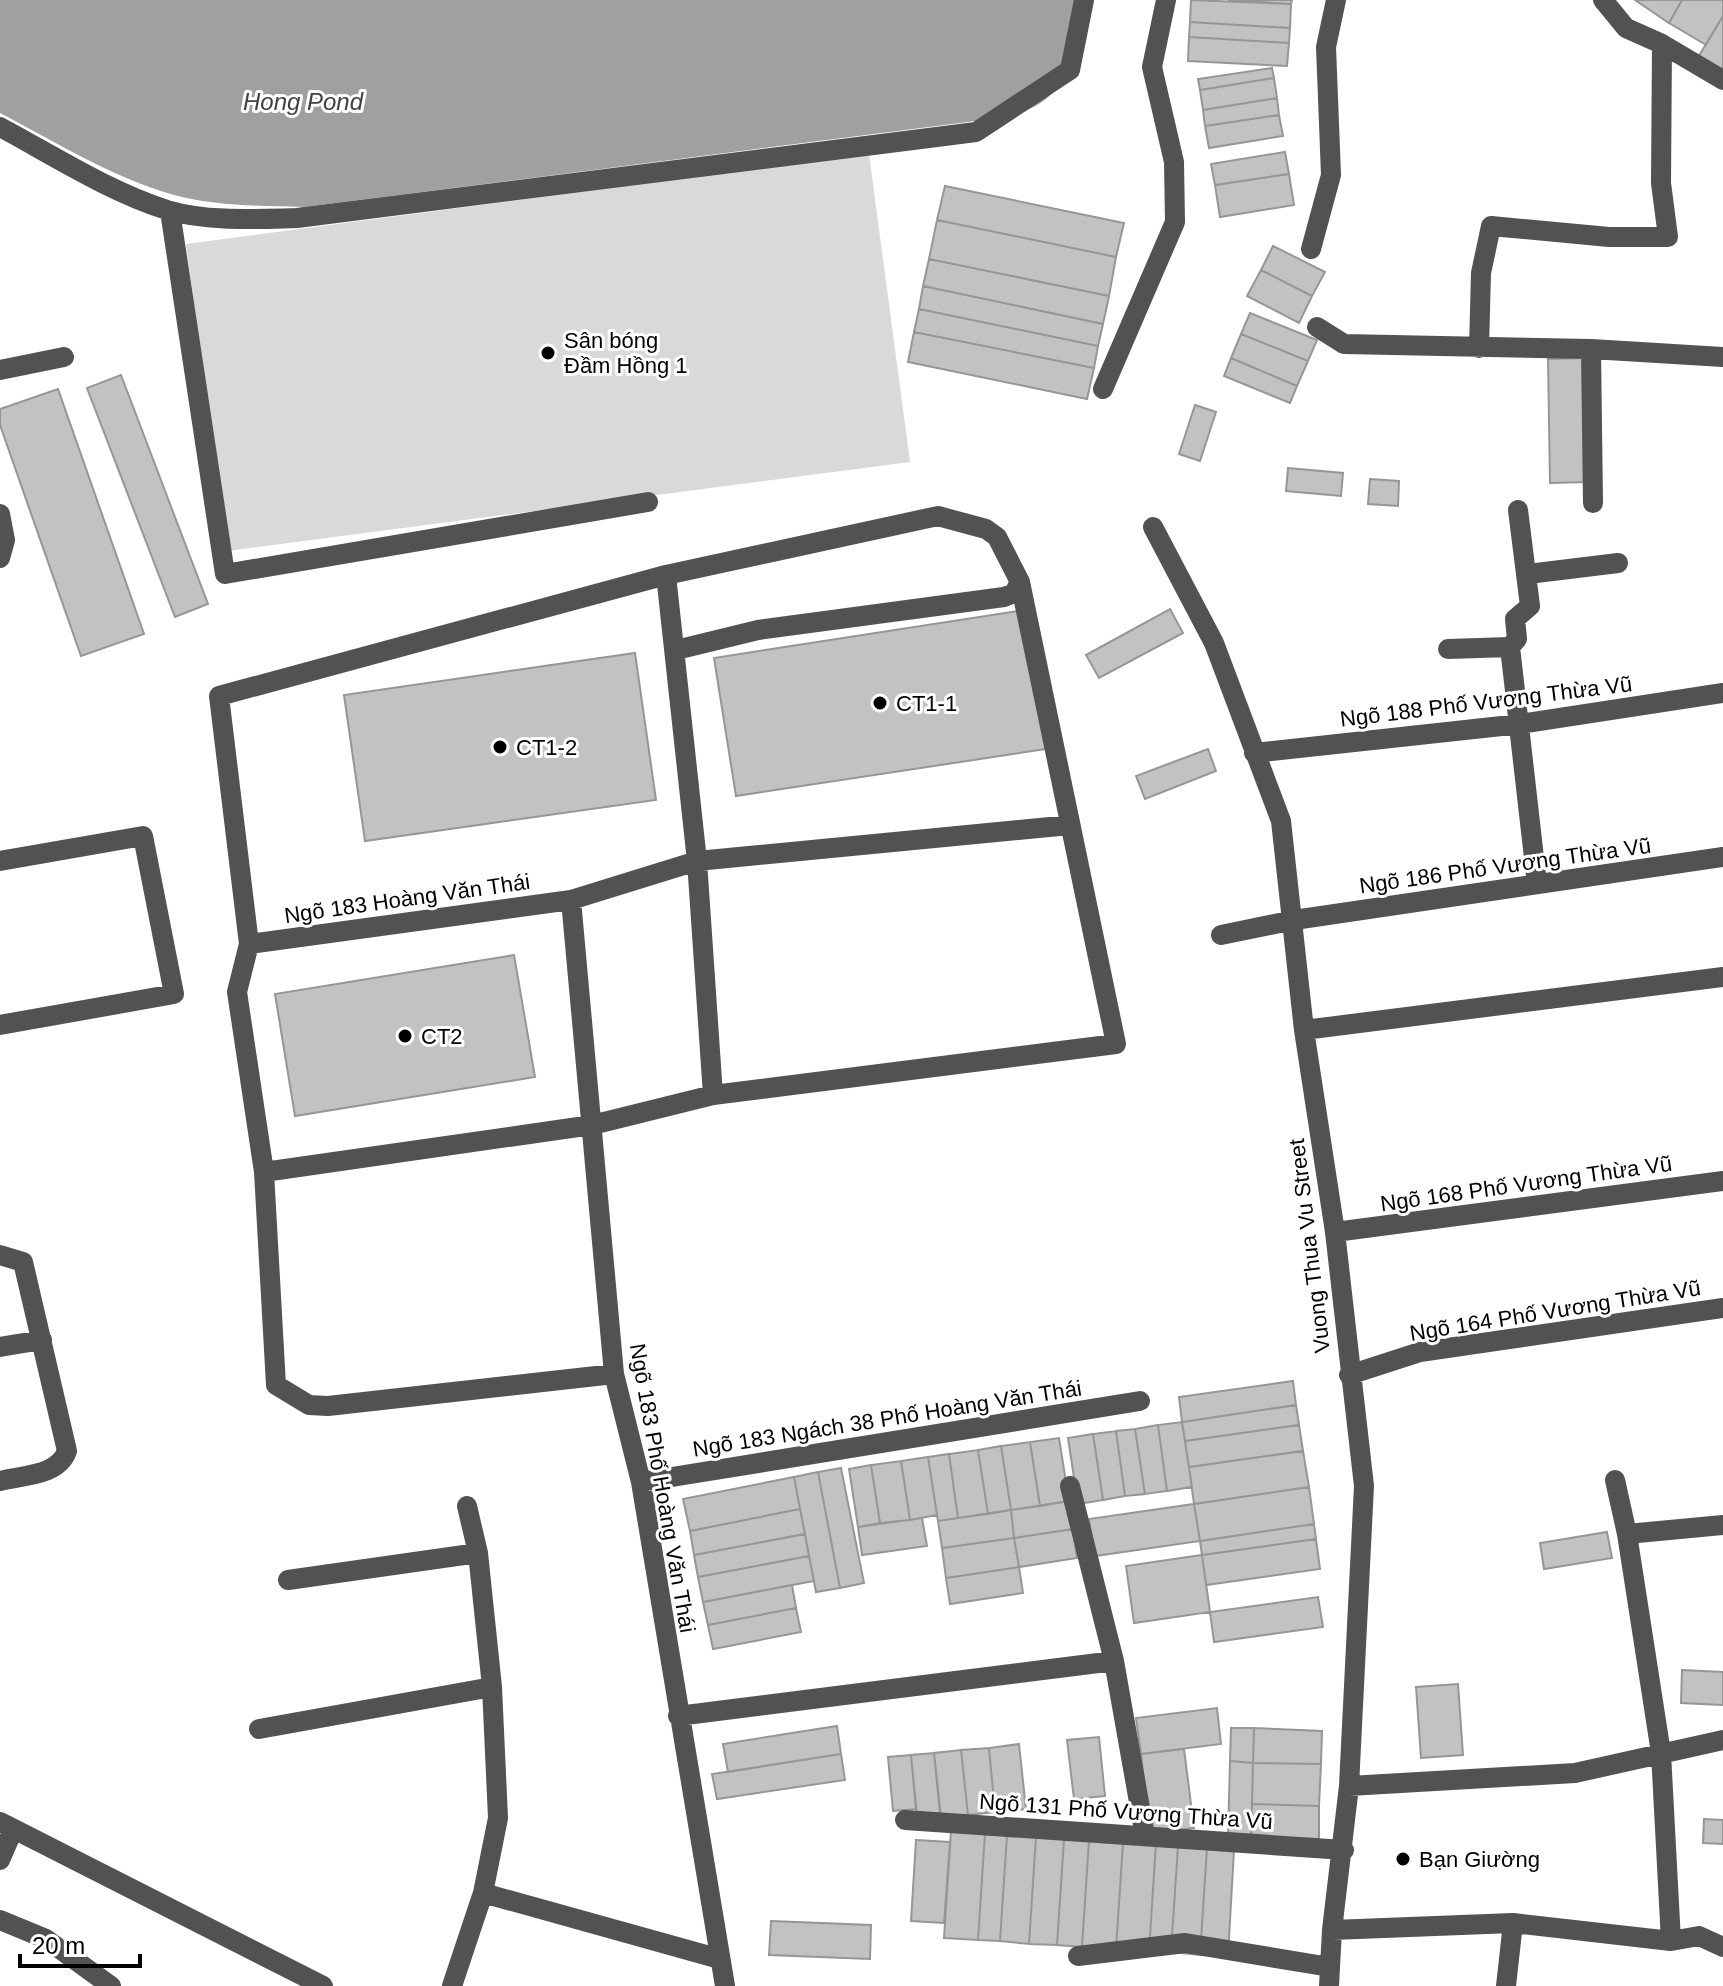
<svg xmlns="http://www.w3.org/2000/svg" width="1723" height="1986" font-family="Arial,sans-serif">
<style>
.green{fill:#d9d9d9}
.water{fill:#a0a0a0}
.building{fill:#c2c2c2;stroke:#969696;stroke-width:2}
.lines{fill:none;stroke-linecap:round;stroke-linejoin:round}
.minor{stroke:#525252;stroke-width:20}
.poi-dot{fill:#000;stroke:#fff;stroke-width:3}
.labels{text-anchor:middle;stroke-width:6;stroke-linejoin:round;paint-order:stroke}
.poi-label{font-size:22px;fill:#000;stroke:#fff;text-anchor:start}
.street-label{font-size:22px;fill:#000;stroke:#fff}
.water-label{font-size:24px;font-style:italic;fill:#414141;stroke:#fff}
</style>
<rect width="100%" height="100%" fill="#fff"/>
<path class="green" d="M869,154L910,462L227,551L186,244Z"/>
<path class="water" d="M0,0H1081C1072,58 1073,100 1007,117L304,207C261,206 216,206 174,195C113,178 56,142 0,113Z"/>
<path class="building" d="M1191,0L1291,4L1290,28L1190,22Z
M1228,0H1292L1291,4Z
M1635,0H1682L1669,23Z
M1682,0H1723V16L1706,45L1669,23Z
M1723,16V74L1697,59Z
M1190,22L1290,28L1289,43L1189,37Z
M1189,37L1289,43L1287,66L1188,61Z
M1272,68L1274,78L1200,90L1198,79Z
M1274,78L1277,98L1203,110L1200,90Z
M1277,98L1279,115L1205,126L1203,110Z
M1279,115L1283,136L1209,148L1205,126Z
M1285,152L1289,174L1215,185L1211,164Z
M1289,174L1294,205L1220,217L1215,185Z
M945,186L1124,223L1116,257L937,220Z
M937,220L1116,257L1109,296L929,259Z
M1273,246L1325,272L1312,296L1261,270Z
M929,259L1109,296L1103,324L923,286Z
M1261,270L1312,296L1299,323L1247,296Z
M923,286L1103,324L1098,346L919,309Z
M919,309L1098,346L1094,368L914,332Z
M1250,313L1317,340L1308,361L1241,334Z
M914,332L1094,368L1087,399L908,362Z
M1241,334L1308,361L1297,386L1231,358Z
M1231,358L1297,386L1290,403L1224,376Z
M1587,358L1589,482L1550,483L1548,359Z
M121,375L208,604L175,617L87,388Z
M58,389L144,634L81,656L0,425V409Z
M1195,405L1216,412L1200,461L1179,454Z
M1288,468L1343,473L1341,496L1286,491Z
M1370,479L1399,481L1398,506L1368,504Z
M1170,609L1183,633L1099,678L1086,655Z
M1024,610L1046,749L736,796L714,658Z
M635,653L656,800L365,841L344,695Z
M1208,749L1216,771L1145,799L1136,776Z
M514,955L535,1077L295,1116L275,994Z
M1293,1381L1296,1405L1182,1422L1179,1397Z
M1296,1405L1299,1425L1185,1441L1182,1422Z
M1182,1422L1192,1487L1167,1491L1158,1425Z
M1158,1425L1167,1491L1145,1494L1135,1429Z
M1299,1425L1303,1451L1189,1467L1185,1441Z
M1135,1429L1145,1494L1125,1496L1116,1431Z
M1116,1431L1125,1496L1103,1500L1093,1434Z
M1093,1434L1103,1500L1078,1504L1068,1438Z
M1059,1438L1069,1501L1040,1506L1030,1442Z
M1030,1442L1040,1506L1011,1510L1001,1446Z
M1001,1446L1011,1510L988,1514L978,1450Z
M978,1450L988,1514L958,1518L949,1454Z
M1303,1451L1309,1487L1194,1504L1189,1467Z
M949,1454L958,1518L938,1521L928,1457Z
M928,1457L937,1515L910,1520L901,1461Z
M901,1461L910,1520L880,1523L871,1465Z
M871,1465L880,1523L858,1527L849,1469Z
M841,1468L864,1583L840,1588L818,1472Z
M818,1472L840,1588L816,1592L794,1477Z
M794,1477L800,1509L690,1531L683,1499Z
M1309,1487L1314,1524L1200,1541L1194,1504Z
M1069,1501L1073,1529L1014,1538L1011,1510Z
M1194,1504L1200,1541L1095,1556L1089,1519Z
M800,1509L805,1534L694,1555L690,1531Z
M1011,1510L1014,1538L942,1548L938,1521Z
M922,1518L927,1546L862,1555L858,1527Z
M1314,1524L1316,1539L1202,1555L1200,1541Z
M1073,1529L1077,1558L1019,1567L1014,1538Z
M1607,1532L1612,1558L1544,1569L1540,1543Z
M805,1534L809,1556L698,1577L694,1555Z
M1014,1538L1019,1567L946,1578L942,1548Z
M1316,1539L1320,1569L1206,1585L1202,1555Z
M1202,1555L1210,1612L1134,1623L1126,1566Z
M809,1556L814,1581L703,1602L698,1577Z
M1019,1567L1023,1593L950,1604L946,1578Z
M792,1585L796,1608L708,1625L703,1602Z
M1318,1597L1323,1627L1214,1642L1210,1612Z
M796,1608L801,1632L713,1649L708,1625Z
M1682,1670L1723,1672V1705L1681,1703Z
M1458,1684L1463,1755L1421,1758L1416,1687Z
M1217,1708L1221,1744L1141,1754L1136,1718Z
M837,1726L841,1754L728,1772L723,1744Z
M1231,1728H1254L1253,1763L1230,1761Z
M1254,1728L1322,1731L1321,1764L1253,1763Z
M1099,1737L1105,1796L1074,1799L1067,1740Z
M1019,1744L1026,1809L995,1812L989,1748Z
M989,1748L995,1812L968,1815L961,1750Z
M1184,1749L1194,1828L1150,1834L1141,1754Z
M961,1750L968,1815L941,1817L934,1753Z
M934,1753L940,1813L917,1815L911,1755Z
M841,1754L845,1780L717,1799L712,1774Z
M911,1755L916,1809L893,1811L888,1757Z
M1230,1761L1253,1763L1251,1837H1228Z
M1253,1763L1321,1764L1319,1806L1252,1804Z
M1252,1804L1319,1806V1839L1251,1837Z
M1704,1819L1723,1820V1844L1703,1843Z
M951,1831L985,1833L978,1940L944,1938Z
M985,1833L1007,1835L1000,1941L978,1940Z
M1007,1835L1036,1837L1029,1944L1000,1941Z
M1036,1837L1064,1839L1057,1945L1029,1944Z
M1064,1839L1089,1840L1082,1947L1057,1945Z
M916,1840L950,1842L944,1923L911,1921Z
M1089,1840L1123,1843L1116,1949L1082,1947Z
M1123,1843L1156,1844L1149,1951L1116,1949Z
M1156,1844L1178,1846L1171,1952L1149,1951Z
M1178,1846L1207,1848L1200,1955L1171,1952Z
M1207,1848L1234,1850L1228,1956L1200,1955Z
M771,1921L871,1925L870,1959L769,1955Z"/>
<g class="lines">
<path class="minor" d="M1603,0L1626,28L1662,44L1723,80
M0,127C54,156 108,191 167,210C208,222 255,219 297,218L976,132L1070,70L1084,0
M170,211L225,574L648,502
M1311,249L1331,175L1326,47L1336,0
M1317,327L1344,344L1591,349L1723,357
M1479,348L1481,273L1491,226L1609,237H1668L1661,183L1662,44
M1591,349L1593,503
M0,370L64,357
M1103,389L1175,222L1174,162L1152,67L1166,0
M1518,510L1530,606L1515,619L1517,639L1510,647L1537,884
M0,514L5,540L0,558
M1153,527L1214,643L1281,821L1304,1030L1335,1232L1364,1486L1349,1786L1332,1930L1329,1986
M1528,574L1618,563
M666,575L697,861L713,1095
M1448,649L1510,647
M1254,753L1520,724L1723,693
M0,861L143,836L174,994L0,1025
M571,900L614,1374L641,1482L725,1986
M1221,935L1294,920L1723,857
M249,944L571,900L697,861L1070,825
M1304,1030L1723,977
M264,1172L592,1125L713,1095L1116,1044L1020,582
M1335,1232L1723,1181
M0,1255L23,1262L67,1451C58,1476 23,1475 0,1481
M0,1347L42,1340
M614,1374L328,1406L309,1405L276,1385L264,1172L237,992L249,944L219,696L666,575L938,516L986,529L997,537L1020,582L1014,593L1004,597L758,630L676,650
M1349,1375L1420,1352L1723,1308
M1615,1480L1627,1534L1661,1753L1671,1941
M641,1482L1140,1401
M1070,1486L1114,1661L1145,1836
M1627,1534L1723,1525
M288,1580L478,1553
M678,1716L1114,1661
M259,1729L492,1687
M1349,1786L1575,1773L1723,1740
M905,1820L1344,1850
M0,1822L323,1986
M0,1860L13,1830
M483,1893L720,1959
M0,1920L46,1939L111,1986
M1513,1923L1671,1941L1699,1936L1723,1947
M1332,1930L1513,1923L1506,1986
M1078,1956L1185,1943L1330,1967
M452,1986L483,1893L498,1818L492,1687L478,1553L467,1506"/>
</g>
<g class="poi-dot">
<circle cx="548" cy="353" r="8"/>
<circle cx="880" cy="703" r="8"/>
<circle cx="500" cy="747" r="8"/>
<circle cx="405" cy="1036" r="8"/>
<circle cx="1403" cy="1859" r="8"/>
</g>
<g class="labels">
<g class="poi-label">
<text x="564" y="348">Sân bóng<tspan x="564" dy="25">Đầm Hồng 1</tspan></text>
<text x="896" y="711">CT1-1</text>
<text x="516" y="755">CT1-2</text>
<text x="421" y="1044">CT2</text>
<text x="1419" y="1867">Bạn Giường</text>
</g>
<g class="street-label">
<text transform="translate(1486 701) rotate(-7)" y="8">Ngõ 188 Phố Vương Thừa Vũ</text>
<text transform="translate(1505 865) rotate(-8)" y="8">Ngõ 186 Phố Vương Thừa Vũ</text>
<text transform="translate(407 898) rotate(-8)" y="8">Ngõ 183 Hoàng Văn Thái</text>
<text transform="translate(1526 1183) rotate(-8)" y="8">Ngõ 168 Phố Vương Thừa Vũ</text>
<text transform="translate(1309 1246) rotate(-97)" y="8">Vuong Thua Vu Street</text>
<text transform="translate(1555 1310) rotate(-9)" y="8">Ngõ 164 Phố Vương Thừa Vũ</text>
<text transform="translate(887 1418) rotate(-9)" y="8">Ngõ 183 Ngách 38 Phố Hoàng Văn Thái</text>
<text transform="translate(663 1488) rotate(80)" y="8">Ngõ 183 Phố Hoàng Văn Thái</text>
<text transform="translate(1126 1811) rotate(4)" y="8">Ngõ 131 Phố Vương Thừa Vũ</text>
</g>
<g class="water-label">
<text x="303" y="110">Hong Pond</text>
</g>
</g>
<path d="M20 1954v12h120v-12" fill="none" stroke="#000000" stroke-width="4"/>
<text x="32" y="1954" font-size="24" fill="#000000" stroke="#ffffff" stroke-width="6" paint-order="stroke">20 m</text>
</svg>
